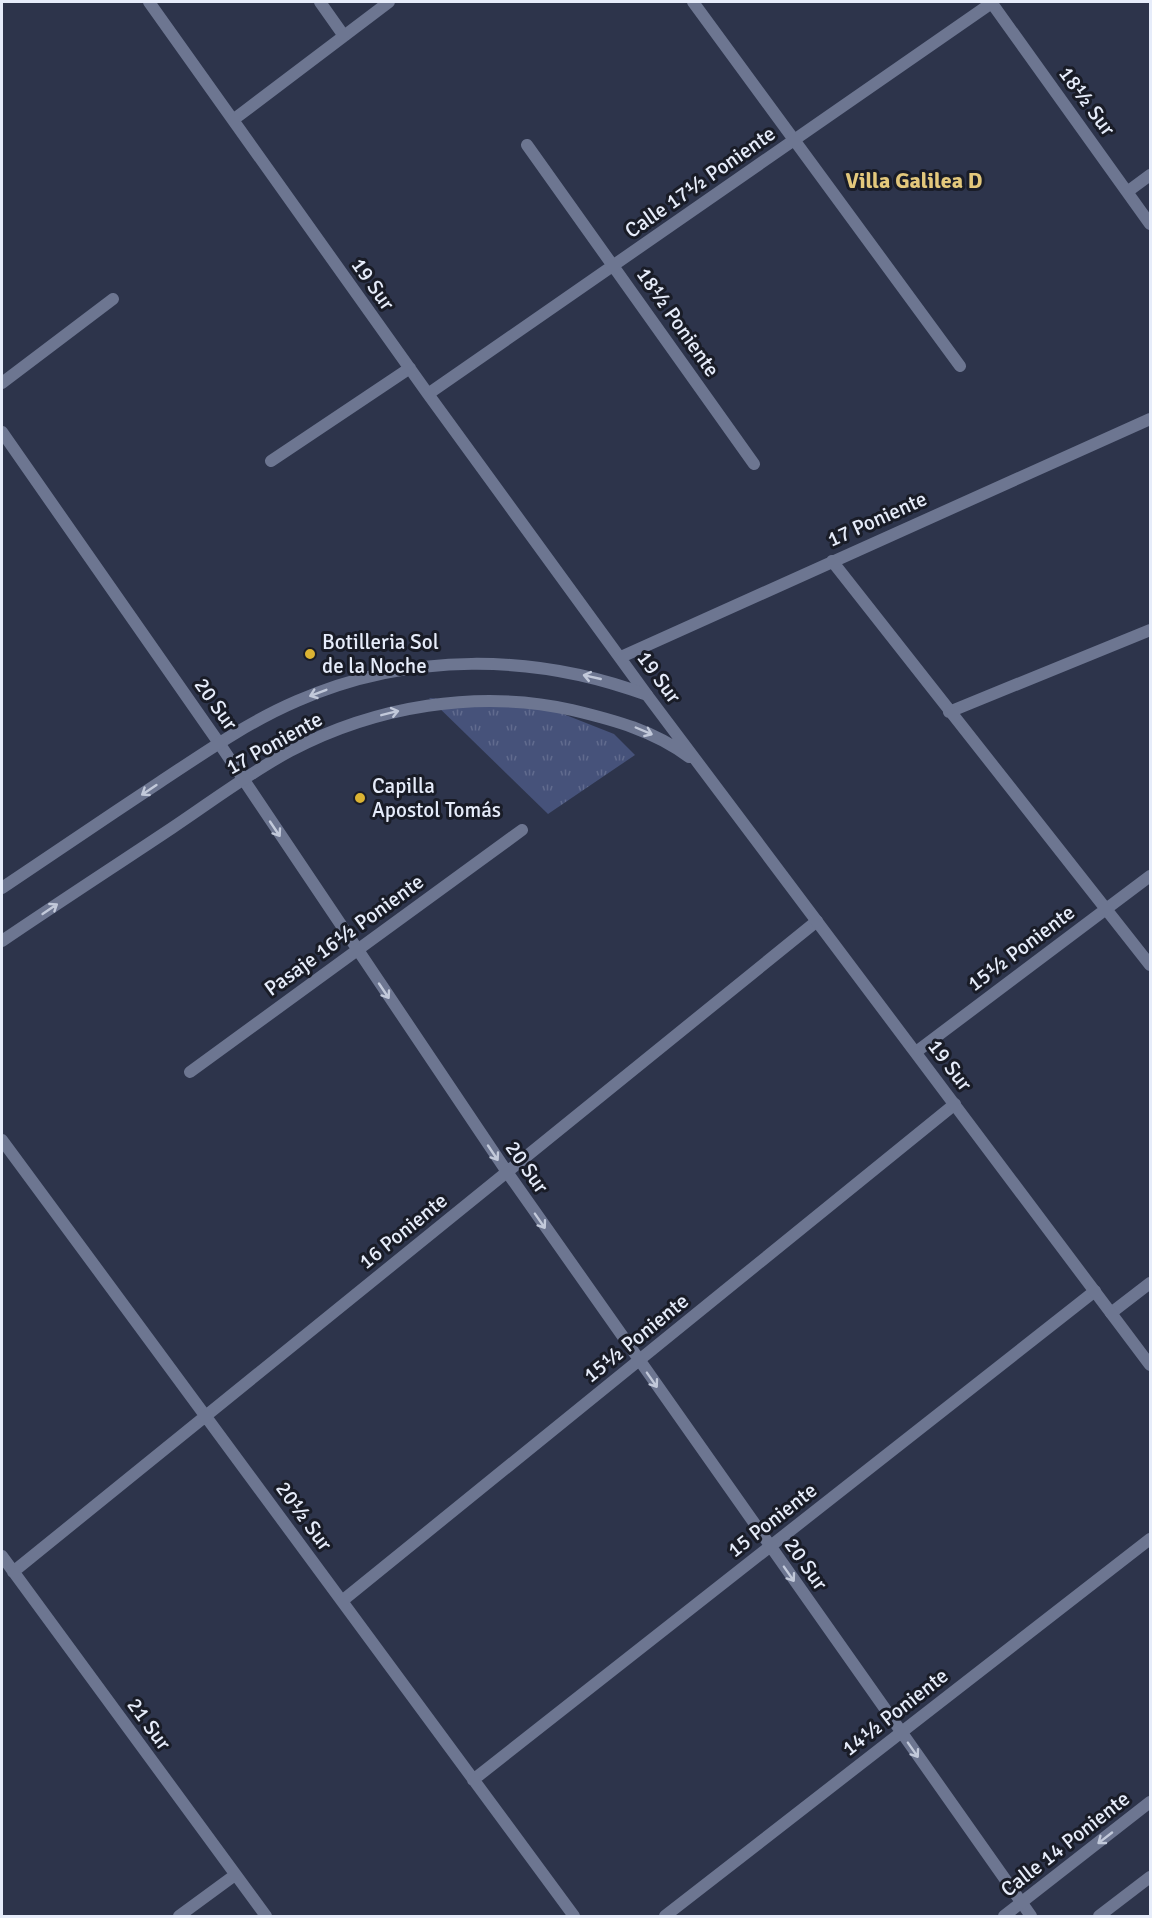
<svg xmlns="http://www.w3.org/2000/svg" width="1152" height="1918" font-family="Signika,sans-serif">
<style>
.grass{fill:url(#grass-tufts)}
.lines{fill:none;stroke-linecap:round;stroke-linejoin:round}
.minor{stroke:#6d7691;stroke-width:12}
.tertiary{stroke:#6d7691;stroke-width:12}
.oneway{stroke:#c2c9da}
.poi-dot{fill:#dbb333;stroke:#191c27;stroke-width:2}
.labels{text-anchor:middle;stroke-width:6;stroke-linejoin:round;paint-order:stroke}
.street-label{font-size:21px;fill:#e6ecfa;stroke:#191c27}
.poi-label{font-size:21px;fill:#e6ecfa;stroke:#191c27;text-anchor:start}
.neighbourhood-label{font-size:22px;font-weight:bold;fill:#e3c87c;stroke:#191c27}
</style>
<defs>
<pattern id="grass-tufts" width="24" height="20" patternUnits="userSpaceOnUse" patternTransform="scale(1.5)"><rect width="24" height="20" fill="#46527a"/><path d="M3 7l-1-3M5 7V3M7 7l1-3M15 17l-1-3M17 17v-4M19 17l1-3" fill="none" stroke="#616b8e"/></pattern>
</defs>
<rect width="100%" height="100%" fill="#2d344b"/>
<path class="grass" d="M429,698L548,708L614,734L635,755L548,814Z"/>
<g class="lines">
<path class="minor" d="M149,2L428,394L647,695
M320,2L344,36
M693,2L960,366
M991,2L1150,224
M233,120L389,2
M527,145L754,464
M1127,192L1150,175
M2,383L113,299
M428,394L993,2
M2,432L219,743L507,1172L1031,1916
M271,461L410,368
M832,561L1150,965
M621,657L1150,419
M949,712L1150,630
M916,1052L1150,876
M190,1072L522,830
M2,1140L574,1916
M1111,1313L1150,1283
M2,1556L266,1916
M13,1572L817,921
M342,1601L955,1104
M473,1780L1095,1291
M179,1916L235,1875
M665,1916L1150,1539"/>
<path class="tertiary" d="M2,888C54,853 107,817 160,782C204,753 248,722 297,701C409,652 534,653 647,695L1150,1365
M2,941C58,903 115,866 172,828C211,802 249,773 290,751C375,706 478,689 572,710C614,720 655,731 689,757
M1004,1916L1150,1802
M1099,1916L1150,1877"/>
</g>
<defs><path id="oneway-shaft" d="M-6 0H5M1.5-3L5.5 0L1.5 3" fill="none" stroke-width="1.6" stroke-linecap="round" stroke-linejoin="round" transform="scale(1.5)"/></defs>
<g class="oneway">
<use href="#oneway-shaft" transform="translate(592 677) rotate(-167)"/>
<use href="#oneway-shaft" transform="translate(318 693) rotate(159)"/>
<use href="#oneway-shaft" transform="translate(390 713) rotate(-14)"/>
<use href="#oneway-shaft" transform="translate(644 731) rotate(23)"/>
<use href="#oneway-shaft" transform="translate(149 790) rotate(146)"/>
<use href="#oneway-shaft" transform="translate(275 829) rotate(56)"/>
<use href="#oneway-shaft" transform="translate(50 909) rotate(-34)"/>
<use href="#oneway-shaft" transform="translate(384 991) rotate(56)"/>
<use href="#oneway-shaft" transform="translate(493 1153) rotate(56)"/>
<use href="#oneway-shaft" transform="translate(540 1221) rotate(55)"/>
<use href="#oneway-shaft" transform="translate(652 1380) rotate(55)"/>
<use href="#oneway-shaft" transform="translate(789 1574) rotate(55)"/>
<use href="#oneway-shaft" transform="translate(913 1750) rotate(55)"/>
<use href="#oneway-shaft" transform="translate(1105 1838) rotate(142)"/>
</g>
<g class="poi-dot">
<circle cx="310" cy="654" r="6"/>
<circle cx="360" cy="798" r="6"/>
</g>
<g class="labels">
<g class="street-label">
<text transform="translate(1087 101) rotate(54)" y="7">18½ Sur</text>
<text transform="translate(700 182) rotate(-35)" y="7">Calle 17½ Poniente</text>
<text transform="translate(373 284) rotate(55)" y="7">19 Sur</text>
<text transform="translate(678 322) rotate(55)" y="7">18½ Poniente</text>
<text transform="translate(877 519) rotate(-24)" y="7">17 Poniente</text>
<text transform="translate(659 677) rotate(54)" y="7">19 Sur</text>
<text transform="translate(216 704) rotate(55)" y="7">20 Sur</text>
<text transform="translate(274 743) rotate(-29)" y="7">17 Poniente</text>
<text transform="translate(344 935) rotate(-36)" y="7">Pasaje 16½ Poniente</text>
<text transform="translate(1021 948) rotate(-37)" y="7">15½ Poniente</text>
<text transform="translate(950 1065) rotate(53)" y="7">19 Sur</text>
<text transform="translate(527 1167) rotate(55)" y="7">20 Sur</text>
<text transform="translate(403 1231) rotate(-39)" y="7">16 Poniente</text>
<text transform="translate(636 1338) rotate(-39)" y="7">15½ Poniente</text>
<text transform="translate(304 1516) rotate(54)" y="7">20½ Sur</text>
<text transform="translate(772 1520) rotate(-38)" y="7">15 Poniente</text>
<text transform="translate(806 1564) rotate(55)" y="7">20 Sur</text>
<text transform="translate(895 1712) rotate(-38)" y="7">14½ Poniente</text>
<text transform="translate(149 1724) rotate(54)" y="7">21 Sur</text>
<text transform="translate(1065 1844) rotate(-38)" y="7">Calle 14 Poniente</text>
</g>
<g class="poi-label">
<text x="322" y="649">Botilleria Sol<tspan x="322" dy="24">de la Noche</tspan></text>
<text x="372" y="793">Capilla<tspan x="372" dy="24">Apostol Tomás</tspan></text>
</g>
<g class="neighbourhood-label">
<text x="914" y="188">Villa Galilea D</text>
</g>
</g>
<rect width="1152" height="1918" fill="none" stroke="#e6ecfa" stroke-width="6"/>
</svg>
